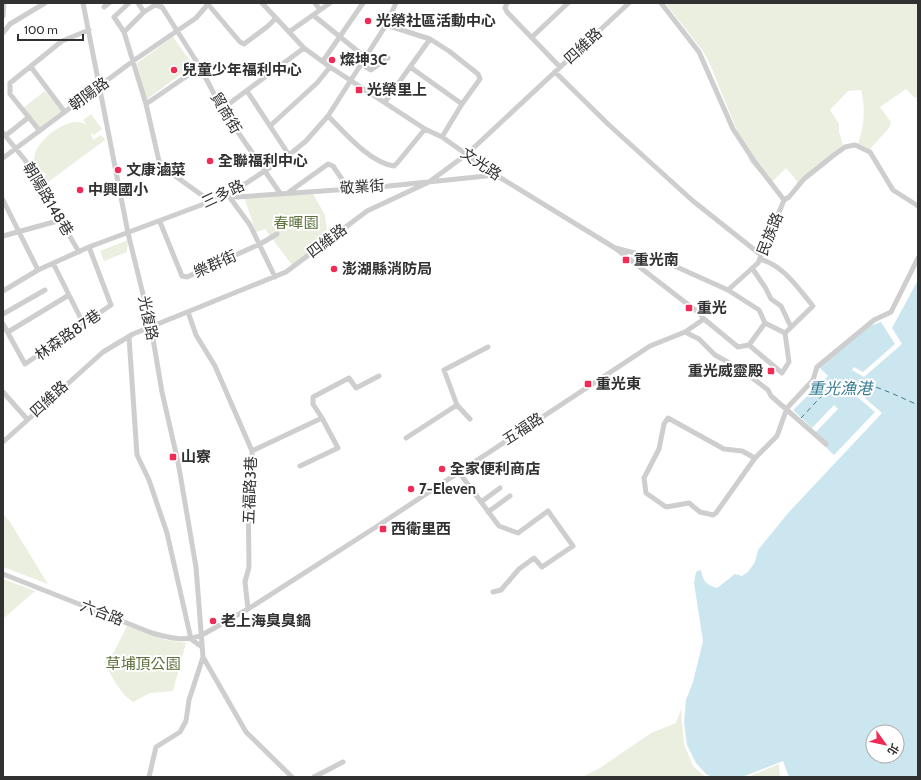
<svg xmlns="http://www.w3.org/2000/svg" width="921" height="780" font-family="Cabin,'Noto Sans TC',sans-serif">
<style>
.green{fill:#eaefdf}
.water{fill:#cbe6ef;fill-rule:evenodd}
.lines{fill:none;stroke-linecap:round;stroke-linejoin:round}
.ferry{stroke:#377c93;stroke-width:1;stroke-dasharray:5 4;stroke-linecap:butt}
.minor{stroke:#cecece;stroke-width:5}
.poi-dot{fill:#f12b56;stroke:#fff;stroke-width:1.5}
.labels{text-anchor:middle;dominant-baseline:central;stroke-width:4;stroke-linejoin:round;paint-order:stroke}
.poi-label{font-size:15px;font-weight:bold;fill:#313131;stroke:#fff;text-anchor:start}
.street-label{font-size:15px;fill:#313131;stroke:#fff}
.park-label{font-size:15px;fill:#5c713b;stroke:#fff}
.water-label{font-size:16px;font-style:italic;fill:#377c93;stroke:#fff}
</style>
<rect width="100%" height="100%" fill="#fff"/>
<path class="green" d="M665,3h253v93l-3,2 -9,-9 -26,18 11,15 -2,6 -19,21 -12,-5c6,-19 8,-34 3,-54l-13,1 -18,19 9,14v8l4,13 -42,36 -5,7 1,-7 -11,-13 -16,16 -20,-22 -41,-100 -7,-12z
M173,37l20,28 -47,35 -9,-37z
M45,91l16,20 -22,17 -16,-20z
M91,114l11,15 -8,6 -3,-3 2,8 8,-5 4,5 -61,45 -4,-5 7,-6c-35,-15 11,-52 28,-52 4,-1 8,1 12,3l-4,-5z
M313,194l12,21 2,16 3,6 -38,28 -27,-36 -9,3 -12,-35z
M128,240l-1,12 -23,9 -4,-10z
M3,514l7,8 38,62 -45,-17z
M3,579l32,12 -32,28z
M127,626l39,14 20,3 -13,48 -23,2 -17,9c-14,-9 -21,-26 -29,-40l10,-10z
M681,709l3,35 9,22 12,11h-123l18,-9 51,-35 25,-10z
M779,764l1,13h-32z"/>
<path class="water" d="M918,280v497h-129l-6,-16 -41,16h-30l-6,-3 -10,-11 -9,-18 -3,-22 2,-23 7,-18 10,-41 -9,-58 2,-11 5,-2c2,11 5,15 16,18l18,-14 7,2 6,-4 7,-10 3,-12 31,-38 93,-99 -24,-21 -3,3 20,17 -41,43 -21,-20 25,-26 -4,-4 -22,23 -19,-18 35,-34 -9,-9 48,-40 14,-5 14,22 -32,28 -9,-5 -2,3 12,7 38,-33 -10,-16zM873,732h24v24h-24z"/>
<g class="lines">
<path class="ferry" d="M801,418c12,-12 26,-31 42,-36 15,-6 59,16 75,23"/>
<path class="minor" d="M83,3l45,230 23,94 11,65 16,70 18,105 7,90 -14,43 -3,21 -6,11 -24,15 -7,30
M129,3l-15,14 10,15 22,72 13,57 5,7 46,33
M138,3l6,9
M207,3l33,39 4,2 24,-18 8,-8
M262,3l42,45 26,19 95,62 17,8 54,38 119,73 84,65 5,6 34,28 11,-2 16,-22 -6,-13 -31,-20 -69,-31 -44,-11
M315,3l5,7
M507,3l-2,5 2,4 53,55
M661,3l38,49 34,77 21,32 30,39
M104,7l5,-4
M313,15l52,42
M3,16l1,-13
M386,25l44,14 19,12 29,23 2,5 -18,25 -20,33
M124,32l20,-20 11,-7 7,2 38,60 22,42 58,84
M289,32l41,-29
M3,33l7,-9 35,-21
M532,37l36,-34
M323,61l40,-58
M361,64l10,6 17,-12
M31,67l33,44
M410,67l52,37
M555,72l54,53 84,76 68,54
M247,91l42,64
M385,102l45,-63
M146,104l54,-37
M222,109l82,-61
M328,116c16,16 42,47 66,50l4,-4 27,-33
M270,126l47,-43 13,-16
M39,130l-29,-36v-11l52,-42 27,-11
M3,133l22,27 54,92
M5,136l24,-19
M3,158l130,-97 63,-43 13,-15
M289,192l39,-28 5,2 15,22
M228,195l9,2 142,-10 117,-12
M228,195l22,30 25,52
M3,200l35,70
M160,222l22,54 5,1 73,-33 17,-10
M3,236l58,-16
M53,263l30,60
M752,268l13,19 6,12 10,7 10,21
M728,290l30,-27 26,-63 5,-3 15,-18 30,-24 11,-8 10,-2 15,7 23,38 25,16
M3,291l35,-21 51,-23 139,-52 61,-40 17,-14 22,-25 58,-91 10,-22
M188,312l8,23 19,31 37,85v27l-4,3 1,86 -4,15 3,27
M3,314l42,-24
M765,323l20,10
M3,324l22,40 86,-59 -22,-58
M8,332l61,-37
M685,332l14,7 16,16 27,15 26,20 3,6 55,48
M129,337l8,118 12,25 18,53 24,106 11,8
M749,345l33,28 7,-11 -4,-29 28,-27c-16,-19 -29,-40 -53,-47
M3,392l24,27
M470,419l-13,-14 -13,-35 44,-23
M406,438l51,-33
M3,442l100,-90 30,-18 153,-62 81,-61 62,-29 38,-28 162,-151
M252,451l70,-33 -9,-14v-7l36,-19 7,10 23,-12
M755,458l-13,-7 -18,-2 -56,-31 -4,6 -5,25 -15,29 2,15 20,14 23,-4 11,9 13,3 3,-2 39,-55 22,-22 10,-28 26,-28 4,-13 57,-47 17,-8 27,-54
M300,466l38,-18 -16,-30
M458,471l41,55 19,7 30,-22 25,35 -31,21 -8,-9 -15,11 -18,21 -8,2
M481,502l19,-14
M488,512l22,-16
M3,574l149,59c18,5 33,9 50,2l46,-26 128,-82 274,-181 35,-14 19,-13
M203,657l43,75 46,45
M314,777l29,-15"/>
</g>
<g class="poi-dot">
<circle cx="368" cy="21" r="4"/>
<circle cx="332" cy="60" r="4"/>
<circle cx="174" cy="70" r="4"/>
<rect x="355" y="86" width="8" height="8" rx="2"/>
<circle cx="210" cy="161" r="4"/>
<circle cx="118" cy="170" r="4"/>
<circle cx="80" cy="190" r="4"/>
<rect x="622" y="256" width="8" height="8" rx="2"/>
<circle cx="334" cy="269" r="4"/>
<rect x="685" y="304" width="8" height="8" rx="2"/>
<rect x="767" y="367" width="8" height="8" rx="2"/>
<rect x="584" y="380" width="8" height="8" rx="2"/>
<rect x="169" y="453" width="8" height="8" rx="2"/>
<circle cx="442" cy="469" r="4"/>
<circle cx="411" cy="489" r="4"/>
<rect x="379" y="525" width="8" height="8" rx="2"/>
<circle cx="213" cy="621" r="4"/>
</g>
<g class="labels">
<g class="poi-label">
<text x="376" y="21">光榮社區活動中心</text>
<text x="340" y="60">燦坤3C</text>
<text x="182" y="70">兒童少年福利中心</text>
<text x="367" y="90">光榮里上</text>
<text x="218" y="161">全聯福利中心</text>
<text x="126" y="170">文康滷菜</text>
<text x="88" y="190">中興國小</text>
<text x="634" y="260">重光南</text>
<text x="342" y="269">澎湖縣消防局</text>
<text x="697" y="308">重光</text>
<text x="763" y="371" text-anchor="end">重光威靈殿</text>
<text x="596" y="384">重光東</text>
<text x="181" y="457">山寮</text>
<text x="450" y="469">全家便利商店</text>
<text x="419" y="489">7-Eleven</text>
<text x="391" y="529">西衛里西</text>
<text x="221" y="621">老上海臭臭鍋</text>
</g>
<g class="street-label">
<text transform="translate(583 46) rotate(-43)">四維路</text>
<text transform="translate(89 94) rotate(-36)">朝陽路</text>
<text transform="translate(226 113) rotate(59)">貿商街</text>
<text transform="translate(481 164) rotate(34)">文光路</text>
<text transform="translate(362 187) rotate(-4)">敬業街</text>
<text transform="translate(223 194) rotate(-25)">三多路</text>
<text transform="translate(48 199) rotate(59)">朝陽路148巷</text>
<text transform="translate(770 234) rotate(-68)">民族路</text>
<text transform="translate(327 241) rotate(-37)">四維路</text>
<text transform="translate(215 264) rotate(-24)">樂群街</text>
<text transform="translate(148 318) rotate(78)">光復路</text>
<text transform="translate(68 335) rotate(-35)">林森路87巷</text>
<text transform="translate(49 399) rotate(-43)">四維路</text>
<text transform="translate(523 429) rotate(-33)">五福路</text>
<text transform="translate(250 490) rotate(-88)">五福路3巷</text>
<text transform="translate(102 613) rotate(21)">六合路</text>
</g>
<g class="park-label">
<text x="296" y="223">春暉園</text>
<text x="143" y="664">草埔頂公園</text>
</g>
<g class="water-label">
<text x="840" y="388">重光漁港</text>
</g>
</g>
<rect width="921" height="780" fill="none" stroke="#313131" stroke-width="8"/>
<g transform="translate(885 744) rotate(123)"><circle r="19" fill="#ffffff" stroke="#adadad"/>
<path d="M0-3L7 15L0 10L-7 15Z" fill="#f12b56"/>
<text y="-6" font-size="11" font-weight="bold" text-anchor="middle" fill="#313131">北</text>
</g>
<path d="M18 34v6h65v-6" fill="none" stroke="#313131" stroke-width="2"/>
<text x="24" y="34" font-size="12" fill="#313131" stroke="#ffffff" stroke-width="3" paint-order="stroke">100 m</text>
</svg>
